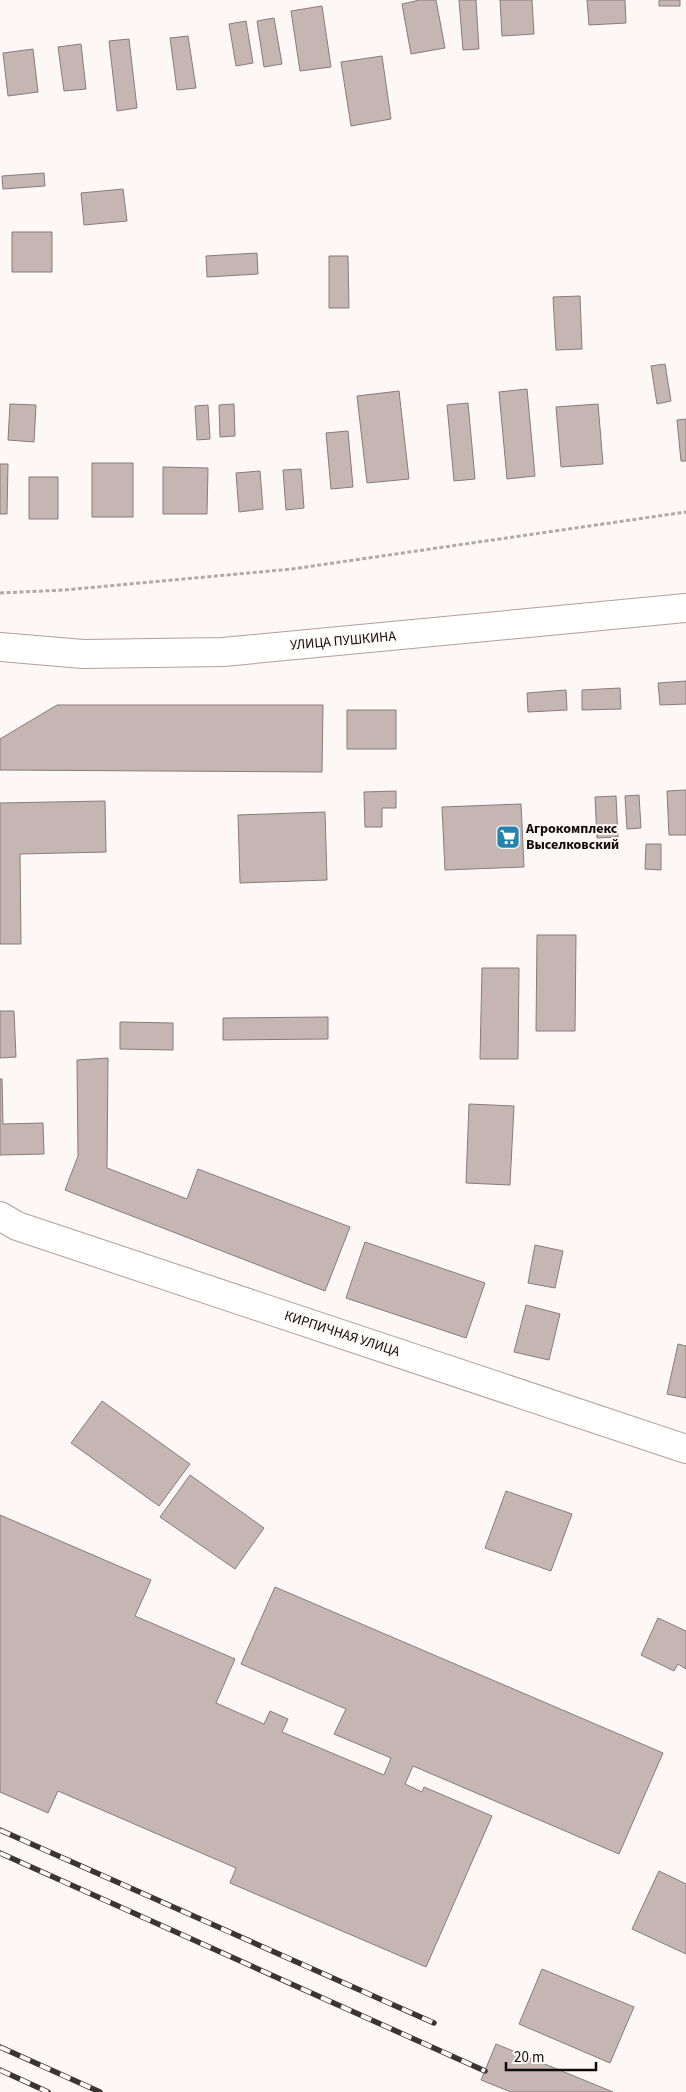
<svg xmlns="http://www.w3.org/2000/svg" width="686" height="2092" font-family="'Source Sans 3',sans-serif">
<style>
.building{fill:#c5b6b4;stroke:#897b7a}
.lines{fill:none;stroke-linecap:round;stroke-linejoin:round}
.minor-casing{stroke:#afa09f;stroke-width:30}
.major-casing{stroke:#afa09f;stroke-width:30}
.path{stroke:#afa9a9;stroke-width:3;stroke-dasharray:4 2.5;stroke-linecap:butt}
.minor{stroke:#fff;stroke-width:28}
.major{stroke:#fff;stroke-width:28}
.rail-casing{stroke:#3a3534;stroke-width:5.5}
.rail{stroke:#fdf7f6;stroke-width:4;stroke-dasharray:11;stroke-linecap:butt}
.labels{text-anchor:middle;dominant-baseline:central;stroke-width:4;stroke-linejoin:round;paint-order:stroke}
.street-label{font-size:14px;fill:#100b0b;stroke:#fdf7f6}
.poi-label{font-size:14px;font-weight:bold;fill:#100b0b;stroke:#fdf7f6;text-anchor:start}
</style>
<rect width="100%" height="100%" fill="#fdf7f6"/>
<path class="building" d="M420,0h16l9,48 -34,6 -9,-50z
M459,0h17l3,49 -16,1z
M500,0h32l2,34 -32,2z
M587,0h38l1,23 -37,2z
M659,0h21v6h-21z
M322,6l9,61 -31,4 -9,-60z
M274,18l8,46 -18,3 -7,-46z
M246,21l7,42 -17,3 -7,-42z
M188,36l8,52 -19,2 -7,-52z
M129,39l8,69 -20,3 -8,-70z
M81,44l5,45 -22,2 -6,-44z
M33,49l5,43 -30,4 -5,-43z
M382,56l9,63 -40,7 -10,-64z
M44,173l1,13 -42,3 -1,-13z
M123,189l4,32 -43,4 -3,-32z
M12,232h40v40h-40z
M257,253l1,21 -51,3 -1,-21z
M329,256h19l1,52h-20z
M580,296l2,53 -26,1 -3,-53z
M665,364l6,37 -14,3 -6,-38z
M527,389l8,87 -28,3 -8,-87z
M399,391l10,88 -42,4 -10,-87z
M468,403l7,76 -21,2 -7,-76z
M10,404l26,1 -2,37 -26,-2z
M234,404l1,32 -15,1 -1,-32z
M598,404l5,60 -42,3 -5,-60z
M208,405l2,34 -13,1 -2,-34z
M686,419v42h-5l-4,-41z
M348,431l5,56 -22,2 -5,-56z
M92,463h41v54h-41z
M0,464h8l-1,50h-7z
M163,467l45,1 -1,46h-44z
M301,469l3,39 -18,2 -3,-40z
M260,471l3,38 -24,3 -3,-39z
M29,477h29v42h-29z
M686,681v23l-26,1 -2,-22z
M620,688l1,21 -39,1v-20z
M566,690l1,20 -39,2 -1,-19z
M57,705h266l-1,67 -322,-2v-31z
M347,710h49v39h-49z
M686,790v45h-17l-2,-44z
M396,791v17h-14v19h-17l-1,-35z
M639,795l2,33 -14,1 -2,-33z
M616,796l2,41 -21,1 -2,-41z
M105,801l1,51 -86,2 1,90h-21v-141z
M521,804l3,63 -79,3 -3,-63z
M325,812l2,68 -87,3 -2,-68z
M646,844h15v26l-16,-1z
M537,935h39l-1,96h-39z
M482,968h37l-1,91h-38z
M0,1011h14l2,46 -16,1z
M328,1017v22l-105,1v-22z
M120,1022l53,1v27l-53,-1z
M108,1058l-1,110 80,31 11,-30 152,58 -25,64 -260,-101 13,-34 -1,-96z
M0,1079h2l1,45 40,-1 1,31 -44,1z
M469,1104l45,2 -4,79 -44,-2z
M365,1242l120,41 -19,55 -120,-40z
M535,1245l28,6 -8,37 -27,-5z
M526,1305l34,9 -11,46 -35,-8z
M678,1344l8,2v52l-19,-4z
M102,1401l88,63 -31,42 -88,-63z
M190,1475l74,53 -29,41 -75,-52z
M506,1491l66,23 -21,57 -66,-23z
M0,1515l151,65 -16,36 100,43 -19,44 48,21 6,-13 18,8 -6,13 102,43 7,-17 -57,-24 12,-25 -105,-45 34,-77 388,166 -44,101 -206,-88 -8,18 17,8 2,-5 68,29 -66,151 -196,-84 6,-15 -178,-77 -10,22 -48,-21z
M658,1618l28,13v38l-8,-5 -4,7 -33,-16z
M659,1871l27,13v70l-54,-25z
M542,1969l92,38 -24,56 -91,-39z
M496,2044l117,48h-102l-30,-12z"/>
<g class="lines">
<g class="minor-casing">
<path id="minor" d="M0,1216l17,10 669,223"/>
</g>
<g class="major-casing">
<path id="major" d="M0,647l83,7 140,-2 463,-44"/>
</g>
<path class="path" d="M0,593l64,-3 228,-21 394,-57"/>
<use href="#minor" class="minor"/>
<use href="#major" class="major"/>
<g class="rail-casing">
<path id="rail" d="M0,1830l434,193
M0,1853l485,218
M0,2047l100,45
M0,2070l48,22"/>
</g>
<use href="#rail" class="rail"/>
</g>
<defs>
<g id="supermarket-square" transform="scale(1.25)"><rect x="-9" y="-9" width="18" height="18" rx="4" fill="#2483af" stroke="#fdf7f6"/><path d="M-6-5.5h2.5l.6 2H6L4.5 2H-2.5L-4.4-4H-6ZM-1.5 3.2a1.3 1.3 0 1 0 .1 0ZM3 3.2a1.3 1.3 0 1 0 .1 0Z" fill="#fff"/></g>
</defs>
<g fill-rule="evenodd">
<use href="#supermarket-square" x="508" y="837"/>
</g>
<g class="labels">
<g class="street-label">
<text transform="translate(343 641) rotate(-5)">УЛИЦА ПУШКИНА</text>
<text transform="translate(342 1334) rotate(18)">КИРПИЧНАЯ УЛИЦА</text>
</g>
<g class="poi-label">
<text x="526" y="829">Агрокомплекс<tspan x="526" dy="16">Выселковский</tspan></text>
</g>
</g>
<path d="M506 2062v8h90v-8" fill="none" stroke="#100b0b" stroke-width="2.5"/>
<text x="514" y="2062" font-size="15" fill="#100b0b" stroke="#fdf7f6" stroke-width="4" paint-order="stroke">20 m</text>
</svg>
